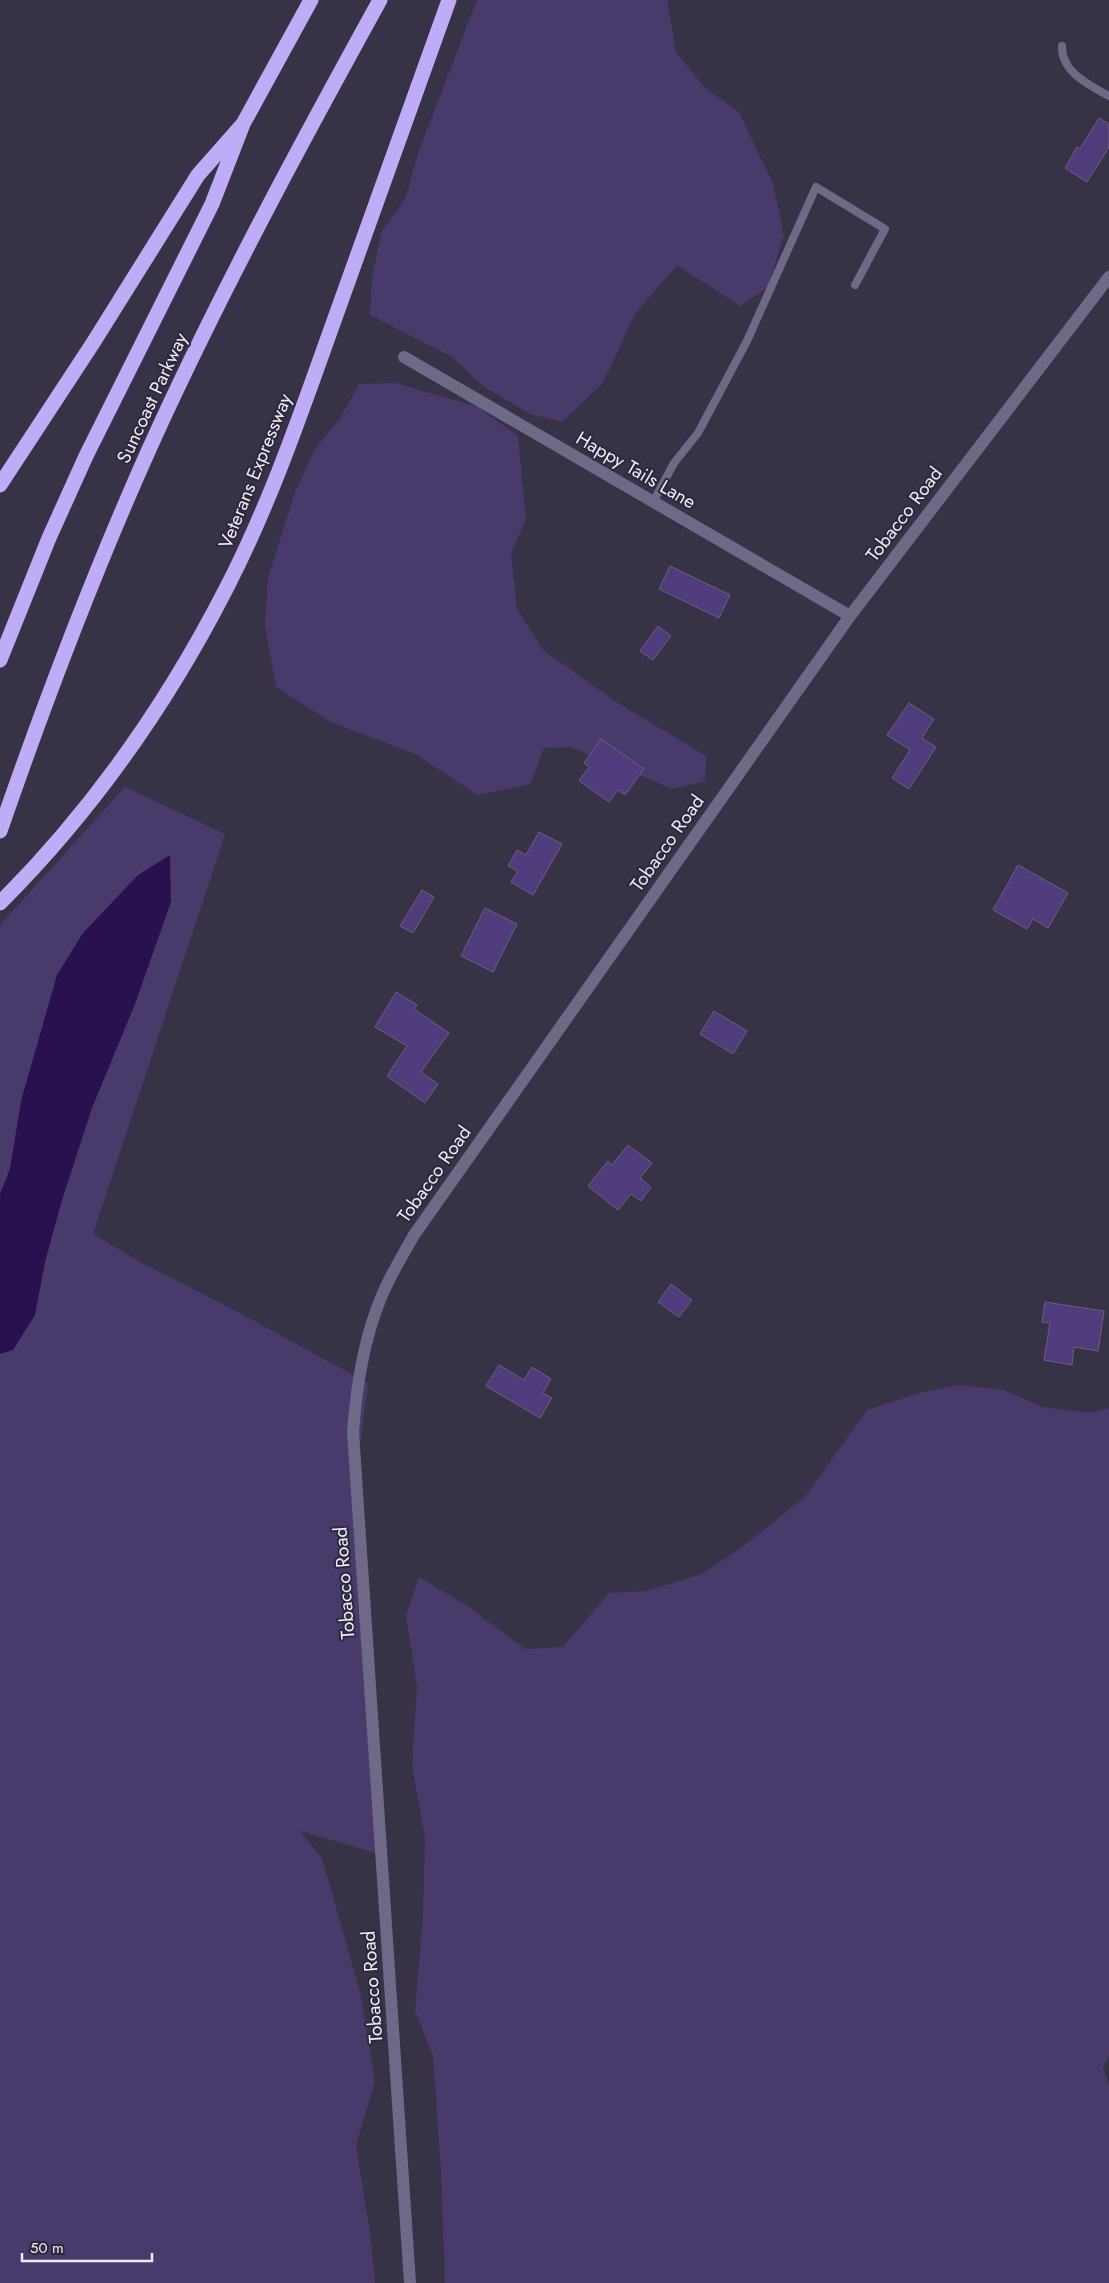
<svg xmlns="http://www.w3.org/2000/svg" width="1109" height="2283" font-family="Jost,sans-serif">
<style>
.green{fill:#493a6c}
.water{fill:#29114f}
.building{fill:#503b7c;stroke:#676278}
.lines{fill:none;stroke-linecap:round;stroke-linejoin:round}
.service{stroke:#706887;stroke-width:8}
.minor{stroke:#706887;stroke-width:12}
.tertiary{stroke:#706887;stroke-width:12}
.motorway{stroke:#bfacf6;stroke-width:15}
.labels{text-anchor:middle;dominant-baseline:central;stroke-width:4;stroke-linejoin:round;paint-order:stroke}
.street-label{font-size:19px;fill:#edebf8;stroke:#2d283c}
</style>
<rect width="100%" height="100%" fill="#373246"/>
<path class="green" d="M477,0h190l9,52 28,35 35,25 34,72 11,51 -16,52 -28,19 -63,-41 -42,49 -32,69 -41,39 -32,-8 -47,-28 -31,-29 -82,-42 2,-36 9,-46 24,-34 15,-51z
M396,383l82,24 40,29 8,83 -15,34 6,56 26,41 75,53 88,53 -1,25 -32,8 -102,-42 -27,1 -14,36 -52,11 -63,-41 -84,-32 -55,-35 -11,-61 3,-49 28,-87 19,-41 24,-29 20,-36z
M125,787l100,47 -132,400 49,29 98,50 128,70 -9,70 20,401 -79,-23 22,27 38,134 15,89 -19,64 15,95 4,43h-375v-1358z
M959,1385l45,5 38,17 48,6 19,-5v648l-6,12 6,17v198h-664l-4,-113 -8,-114 -18,-45 8,-96 2,-77 -13,-73 5,-79 -11,-71 13,-38 44,26 62,46 38,-2 46,-54 37,-2 56,-17 47,-32 56,-45 62,-87 56,-18z"/>
<path class="water" d="M170,855l1,47 -36,102 -43,104 -30,92 -17,62 -10,53 -22,35 -13,4v-160l10,-25 11,-68 36,-126 26,-42 55,-58z"/>
<path class="building" d="M1099,118l10,6v23l-22,35 -22,-14 12,-21 3,2z
M670,566l60,29 -11,23 -60,-29z
M658,626l13,10 -18,24 -13,-9z
M909,703l25,16 -12,19 14,9 -27,42 -17,-11 18,-28 -23,-15z
M601,739l43,30 -19,26 -7,-5 -9,12 -30,-21 10,-14 -5,-4z
M539,832l23,12 -29,51 -22,-13 7,-11 -10,-5 9,-16 9,5z
M1018,865l50,28 -20,35 -15,-9 -6,10 -34,-19z
M422,890l12,7 -21,36 -13,-7z
M485,908l32,16 -24,48 -32,-16z
M396,992l21,13 -3,4 35,24 -28,39 17,12 -13,19 -38,-27 20,-30 -32,-19z
M714,1011l33,20 -14,23 -33,-20z
M628,1145l24,18 -12,15 11,9 -10,14 -10,-7 -13,16 -30,-24 20,-25 4,4z
M671,1284l21,16 -13,17 -21,-15z
M1045,1302l59,9 -6,40 -24,-4 -2,18 -28,-5 6,-37 -8,-1z
M499,1365l25,15 8,-13 19,12 -8,14 9,5 -12,20 -54,-32z"/>
<g class="lines">
<path class="service" d="M1062,46c-1,26 27,39 47,50
M653,502l21,-39 24,-30 49,-92 69,-154 69,42 -30,56"/>
<path class="minor" d="M404,357l446,259"/>
<path class="tertiary" d="M410,2283l-57,-851c3,-40 9,-83 23,-121 9,-27 24,-51 38,-76l436,-619 259,-339"/>
<path class="motorway" d="M0,485l93,-142 105,-168 45,-51 68,-124
M0,660l49,-122 37,-82 126,-252 31,-80
M0,831c52,-150 108,-297 176,-440 63,-133 133,-262 204,-391
M0,903c92,-92 167,-199 226,-314 45,-87 76,-179 109,-271 38,-106 76,-212 114,-318"/>
</g>
<g class="labels">
<g class="street-label">
<text transform="translate(152 398) rotate(-65)">Suncoast Parkway</text>
<text transform="translate(636 470) rotate(30)">Happy Tails Lane</text>
<text transform="translate(255 471) rotate(-68)">Veterans Expressway</text>
<text transform="translate(904 514) rotate(-53)">Tobacco Road</text>
<text transform="translate(667 843) rotate(-55)">Tobacco Road</text>
<text transform="translate(434 1174) rotate(-55)">Tobacco Road</text>
<text transform="translate(344 1583) rotate(-94)">Tobacco Road</text>
<text transform="translate(372 1987) rotate(-94)">Tobacco Road</text>
</g>
</g>
<path d="M22 2253v8h130v-8" fill="none" stroke="#edebf8" stroke-width="2.5"/>
<text x="30" y="2253" font-size="15" fill="#edebf8" stroke="#2d283c" stroke-width="4" paint-order="stroke">50 m</text>
</svg>
